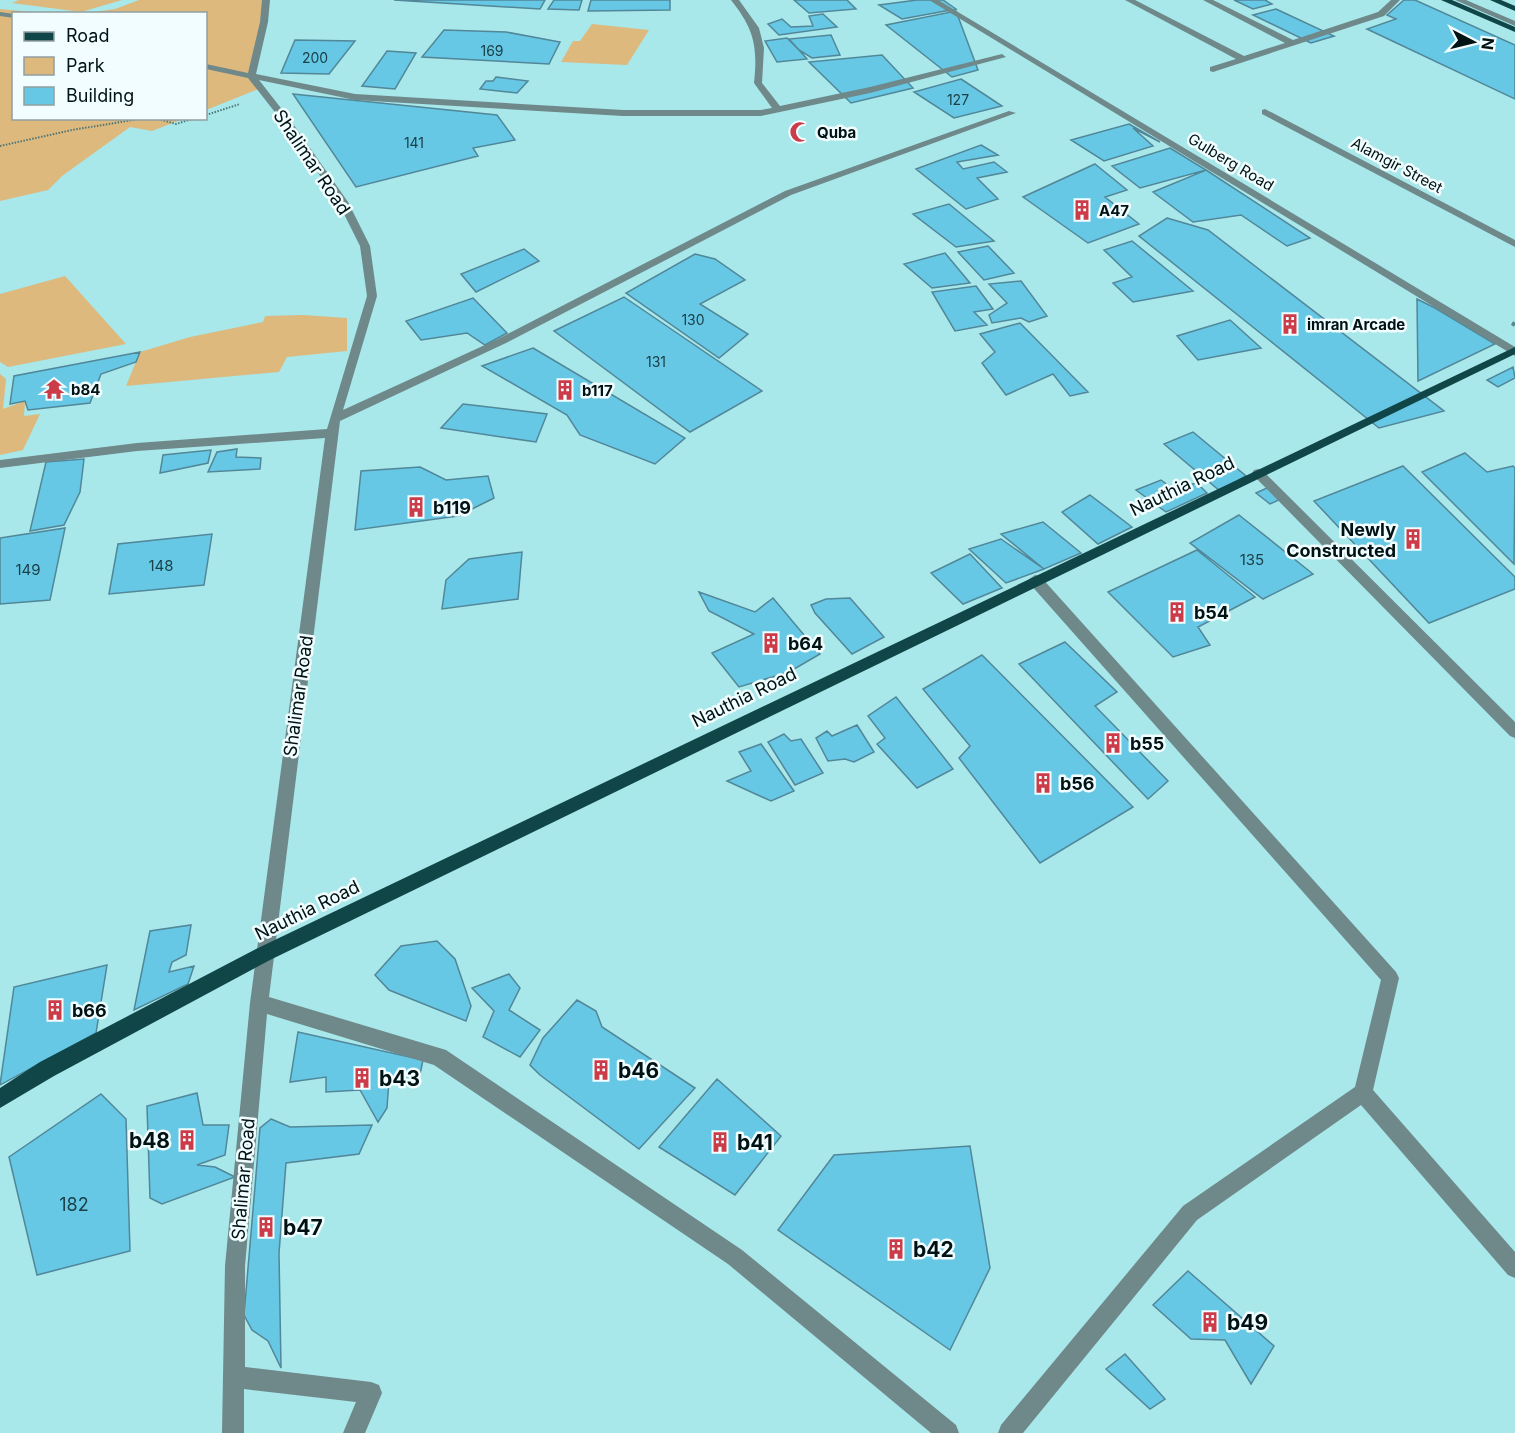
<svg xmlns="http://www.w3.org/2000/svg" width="1515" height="1433" font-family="Inter,sans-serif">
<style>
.green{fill:#ddb97d}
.building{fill:#67c8e5;stroke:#518798;stroke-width:1.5}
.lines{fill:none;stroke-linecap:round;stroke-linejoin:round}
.path{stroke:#4e7677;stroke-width:2;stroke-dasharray:1.5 1.5;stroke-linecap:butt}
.minor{fill:#6f8889;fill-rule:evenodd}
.major{fill:#114648;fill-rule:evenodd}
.rail{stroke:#5c8789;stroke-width:4;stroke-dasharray:9 4.5;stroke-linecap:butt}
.labels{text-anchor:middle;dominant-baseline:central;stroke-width:5;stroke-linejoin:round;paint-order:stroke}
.far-number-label{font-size:14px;fill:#1a4048}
.far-poi-label{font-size:15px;font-weight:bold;fill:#001213;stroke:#f1fdfe;text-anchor:start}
.far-street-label{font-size:15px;fill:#001213;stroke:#f1fdfe}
.number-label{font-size:15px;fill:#1a4048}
.street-label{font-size:18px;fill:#001213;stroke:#f1fdfe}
.poi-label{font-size:18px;font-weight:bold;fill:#001213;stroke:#f1fdfe;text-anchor:start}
.near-number-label{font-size:18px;fill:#1a4048}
.near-poi-label{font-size:21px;font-weight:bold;fill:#001213;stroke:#f1fdfe;text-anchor:start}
</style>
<rect width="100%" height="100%" fill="#a8e7ea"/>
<path class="green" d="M19,0h103l-41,12 -69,-9z
M139,0h125l-13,76 10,12 -55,22v-96h-127l36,-5z
M0,9l42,4 -28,1v104l169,1 -31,12 -22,-4 -68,49 -14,14 -48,11z
M592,24l57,6 -22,35 -66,-3 12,-21h7z
M65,276l61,68 -118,23 -8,-5v-68z
M303,315l44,3v33l-60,6 -8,15 -153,14 14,-34 50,-15 73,-15 2,-6z
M0,374l6,5 -3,30 22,-8 -1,15 16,-2 -17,36 -23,5z"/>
<path class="building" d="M394,0h151l-5,9z
M554,0h28l-3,10 -31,-1z
M591,0h79v10l-82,1z
M794,0h53l9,9 -47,4z
M917,0h26l13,9 -54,10 -23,-14z
M1234,0h31l7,4 -19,5z
M1404,0h11l100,45v54l-148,-70 29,-10 -9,-4z
M1276,9l58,27 -23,7 -58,-28z
M956,11l22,59 -26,7 -66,-52z
M823,14l14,13 -58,8 -11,-11 14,-5 9,8 22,-1 -4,-10z
M444,30l62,2 54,10 -11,22 -127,-7z
M831,35l9,20 -28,3 -13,-8 -10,-11z
M787,38l12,12 8,9 -30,3 -12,-21z
M295,40l60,1 -26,33 -48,-1z
M387,51l29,2 -21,36 -33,-3z
M882,55l31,33 -62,15 -42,-41z
M496,77l32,4 -11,12 -37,-4 6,-8h7z
M961,79l41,27 -48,12 -40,-26z
M293,94l204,21 18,25 -42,8 5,8 -122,31z
M1129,124l31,18 -27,-14 20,18 -49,15 -33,-21z
M981,145l17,10 -41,7 6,7 31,-7 13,10 -30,6 21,21 -32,10 -50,-40z
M1170,148l36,22 -66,18 -28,-22z
M1095,164l32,26 -22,7 34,27 -51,19 -65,-46z
M1206,170l104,68 -23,8 -46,-31 -48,7 -40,-30z
M949,204l45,37 -38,6 -43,-33z
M1167,218l41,12 236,181 -65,17 -240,-192z
M1167,218l41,12 236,181 -65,17 -240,-192z
M1132,241l61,50 -60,11 -20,-19 19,-6 -28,-27z
M988,246l26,27 -30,7 -26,-28z
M524,249l15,12 -63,31 -15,-18z
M945,253l25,30 -38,5 -28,-24z
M695,254l20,5 30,21 -45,24 48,30 -29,24 -93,-65z
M1021,281l26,35 -18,6 -8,-4 -29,5 -3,-8 18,-12 -18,-19z
M976,286l17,23 -19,3 13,13 -32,6 -23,-39z
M624,297l138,94 -72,41 -136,-101z
M473,298l34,35 -22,12 -18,-12 -46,7 -15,-19z
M1417,299l18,9 60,36 -77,37z
M1230,320l31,28 -63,12 -21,-24z
M1020,323l68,69 -18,4 -17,-22 -47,21 -24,-32 13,-11 -15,-18z
M533,348l152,90 -30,26 -75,-29 -13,-20 -85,-49z
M140,352l-4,10 -35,12 -11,29 -62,7 -3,-9 -15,3 4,-28z
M1513,367l2,11 -17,9 -11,-7z
M463,404l84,10 -11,28 -95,-14z
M1193,432l53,44 -26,15 -56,-47z
M237,449l-1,8 25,1 -1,11 -52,3 9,-20z
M211,450l-3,13 -48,10 3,-18z
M1465,453l22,19 26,-6 2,2 -1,96 -92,-92z
M84,459l-4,33 -16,33 -34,6 16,-69z
M1403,466l112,111v12l-86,34 -115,-122z
M420,467l26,13 42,-4 6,22 -36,18 -103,14 6,-59z
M1161,480l11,8 25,-5 10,10 -41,19 -30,-22z
M1269,487l14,11 -13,6 -14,-11z
M1090,495l42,32 -34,17 -36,-32z
M1239,515l74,59 -50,25 -73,-56z
M1043,522l38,31 -37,16 -43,-35z
M65,528l-15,72 -50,4v-66z
M212,534l-8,51 -95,9 9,-50z
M1001,539l43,30 -38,14 -37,-34z
M1197,550l58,47 -57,30 12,18 -37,12 -65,-65z
M522,552l-4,47 -76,10 4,-29 23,-21z
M970,554l32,34 -39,16 -32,-31z
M699,592l56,20 18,-14 47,56 -31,18 -50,15 -27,-34 42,-19 -45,-23z
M850,598l34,39 -32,17 -37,-41 -4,-8 15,-6z
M1065,642l52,50 -22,14 73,75 -20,18 -129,-135z
M982,655l151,152 -93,56 -81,-105 11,-12 -47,-57z
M896,697l57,72 -36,19 -40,-44 8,-6 -17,-22z
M857,725l17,27 -20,10 -9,-3 -17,2 -12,-23 11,-7 5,5z
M784,734l7,7 10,-2 22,34 -28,12 -27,-43z
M761,744l33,47 -23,10 -44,-20 24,-10 -12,-19z
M191,925l-5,30 -14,7 -3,10 25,-6 -6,18 -54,26 16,-79z
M437,941l18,18 16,47 -5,15 -77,-31 -14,-15 26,-29z
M107,965l-11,68 -96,52 14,-98z
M509,974l11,14 -11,22 31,20 -20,27 -37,-20 11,-26 -22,-23z
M577,1000l19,11 6,16 93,61 -56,61 -99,-74 -10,-10 13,-27z
M298,1032l125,28 -3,14 -31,6 -2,28 -9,14 -18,-32 -34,2v-15l-36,5z
M717,1079l64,57 -46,59 -76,-48z
M197,1093l6,32h26l-4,30 -28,10 18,2 20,10 -73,27 -12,-6 -3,-92z
M101,1094l25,25 4,132 -93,24 -28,-118z
M271,1119l19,8 82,-2 -13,29 -73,9 -7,90 2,115 -13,-27 -16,-11 -8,-15 16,-187z
M970,1146l20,122 -40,82 -172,-120 56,-75z
M1188,1271l86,75 -23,38 -26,-44 -34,-1 -38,-34z
M1125,1354l40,45 -15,10 -44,-40z"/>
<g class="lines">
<path class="path" d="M206,115l34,-11
M155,118l21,6 19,-6
M0,146l72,-16 73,-12"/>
<path class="minor" d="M262,0h8l-2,22 -12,52 99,20 268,16h138l11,-2 -18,-25c4,-37 0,-54 -23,-83h8l20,28 5,20 -2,35 18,23 90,-19 132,-33 4,3 -136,36 -109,23h-138l-268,-16 -96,-20 32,41 57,81 22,44 7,50 -34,114 155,-71 287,-148 224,-80 7,2 -225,82 -285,148 -166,78 -71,576 177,53 296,200 214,175 3,8h-28l-203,-169 -294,-199 -167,-51 -22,252v101l126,15 8,3 3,8 -17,40h-22l13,-31 -112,-13v44h-22l3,-167 25,-263 75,-565 -188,13 -137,17v-8l137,-17 190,-14 40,-133 -7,-50 -22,-44 -53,-77 -37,-47 -42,-9v-5l42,9 12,-51z
M929,0h9l577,347v9z
M1125,0h10l109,56 41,-13 -82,-43h10l80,40 85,-28 13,-12h9l-16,16 -171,56 -3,-1v-4l26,-8z
M1455,0h11l49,21v5z
M0,12l14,2v4l-14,-2z
M1265,109l250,131v7l-253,-133v-4z
M1258,469l4,1 253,252v16l-5,-2 -256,-260 -2,-3 2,-3z
M1035,575l5,1 356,396 3,6 -26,112 142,162v26l-7,-3 -147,-170 -164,115 -174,213h-25l3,-8 182,-219 172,-119 26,-107 -351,-396 -2,-4z"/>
<path class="major" d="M1441,0h11l63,27v5z
M1490,0h11l14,6v5z
M1515,347v7l-1245,606 -216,116 -54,32v-20l40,-26 218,-114z"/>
<path class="rail" d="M1512,323l3,2"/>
</g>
<defs>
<g id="mosque-bare" transform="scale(1.62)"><path d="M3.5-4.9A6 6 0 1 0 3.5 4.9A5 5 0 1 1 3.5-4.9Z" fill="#cb3b48" stroke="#f1fdfe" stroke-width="2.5" paint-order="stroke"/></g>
<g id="building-bare" transform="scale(1.62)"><path d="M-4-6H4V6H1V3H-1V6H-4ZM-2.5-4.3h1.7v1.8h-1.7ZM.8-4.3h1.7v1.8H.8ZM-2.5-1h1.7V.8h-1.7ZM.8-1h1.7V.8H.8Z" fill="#cb3b48" stroke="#f1fdfe" stroke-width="2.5" paint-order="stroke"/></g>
<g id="temple-bare" transform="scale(1.62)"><path d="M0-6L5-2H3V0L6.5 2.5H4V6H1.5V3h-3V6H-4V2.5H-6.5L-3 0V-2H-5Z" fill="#cb3b48" stroke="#f1fdfe" stroke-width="2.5" paint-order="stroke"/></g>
</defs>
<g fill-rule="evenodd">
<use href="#mosque-bare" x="800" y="132"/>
<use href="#building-bare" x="1082" y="210"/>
<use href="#building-bare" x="1290" y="324"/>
<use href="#temple-bare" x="54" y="389"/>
<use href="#building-bare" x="565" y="390"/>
<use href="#building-bare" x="416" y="507"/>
<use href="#building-bare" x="1413" y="539"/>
<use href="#building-bare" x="1177" y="612"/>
<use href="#building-bare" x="771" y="643"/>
<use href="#building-bare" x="1113" y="743"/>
<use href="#building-bare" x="1043" y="783"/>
<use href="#building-bare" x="55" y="1010"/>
<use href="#building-bare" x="601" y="1070"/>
<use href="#building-bare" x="362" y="1078"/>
<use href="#building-bare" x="187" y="1140"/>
<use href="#building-bare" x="720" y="1142"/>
<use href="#building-bare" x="266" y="1227"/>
<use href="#building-bare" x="896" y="1249"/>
<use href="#building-bare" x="1210" y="1322"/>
</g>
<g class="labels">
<g class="far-number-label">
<text x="492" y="50">169</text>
<text x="315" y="57">200</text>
<text x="958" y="99">127</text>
<text x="414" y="142">141</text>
<text x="693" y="319">130</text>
<text x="656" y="361">131</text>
</g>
<g class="far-poi-label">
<text x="817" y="132">Quba</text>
<text x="1099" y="210">A47</text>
<text x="1307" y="324">imran Arcade</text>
<text x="71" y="389">b84</text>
<text x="582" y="390">b117</text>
</g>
<g class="far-street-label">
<text transform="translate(1231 162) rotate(31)">Gulberg Road</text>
<text transform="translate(1397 165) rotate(28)">Alamgir Street</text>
</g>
<g class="number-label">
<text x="1252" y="559">135</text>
<text x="161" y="565">148</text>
<text x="28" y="569">149</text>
</g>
<g class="street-label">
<text transform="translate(312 162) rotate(56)">Shalimar Road</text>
<text transform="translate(1182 486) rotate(-26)">Nauthia Road</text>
<text transform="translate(298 696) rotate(-82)">Shalimar Road</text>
<text transform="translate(744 697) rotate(-26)">Nauthia Road</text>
<text transform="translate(307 910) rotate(-26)">Nauthia Road</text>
<text transform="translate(243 1179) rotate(-85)">Shalimar Road</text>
</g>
<g class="poi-label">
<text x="433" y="507">b119</text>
<text x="1396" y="529" text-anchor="end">Newly<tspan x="1396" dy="21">Constructed</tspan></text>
<text x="1194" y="612">b54</text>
<text x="788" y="643">b64</text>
<text x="1130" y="743">b55</text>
<text x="1060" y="783">b56</text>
<text x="72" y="1010">b66</text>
</g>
<g class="near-number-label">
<text x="74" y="1204">182</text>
</g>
<g class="near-poi-label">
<text x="618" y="1070">b46</text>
<text x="379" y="1078">b43</text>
<text x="170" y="1140" text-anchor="end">b48</text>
<text x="737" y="1142">b41</text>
<text x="283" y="1227">b47</text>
<text x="913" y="1249">b42</text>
<text x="1227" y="1322">b49</text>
</g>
</g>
<rect x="12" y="12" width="195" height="108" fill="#f1fdfe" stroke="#919fa0" stroke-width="1.5"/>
<rect x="24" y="32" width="30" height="9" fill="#114648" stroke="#919fa0" stroke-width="1.5"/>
<text x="66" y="42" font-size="18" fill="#001213">Road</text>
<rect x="24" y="57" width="30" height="18" fill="#ddb97d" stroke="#919fa0" stroke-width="1.5"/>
<text x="66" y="72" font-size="18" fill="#001213">Park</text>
<rect x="24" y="87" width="30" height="18" fill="#67c8e5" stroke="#919fa0" stroke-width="1.5"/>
<text x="66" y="102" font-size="18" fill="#001213">Building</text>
<g transform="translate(1473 42) rotate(97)" stroke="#f1fdfe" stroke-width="4.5" paint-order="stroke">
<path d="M0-4.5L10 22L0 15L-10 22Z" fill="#001213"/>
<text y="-9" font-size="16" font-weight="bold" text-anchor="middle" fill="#001213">N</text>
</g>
</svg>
